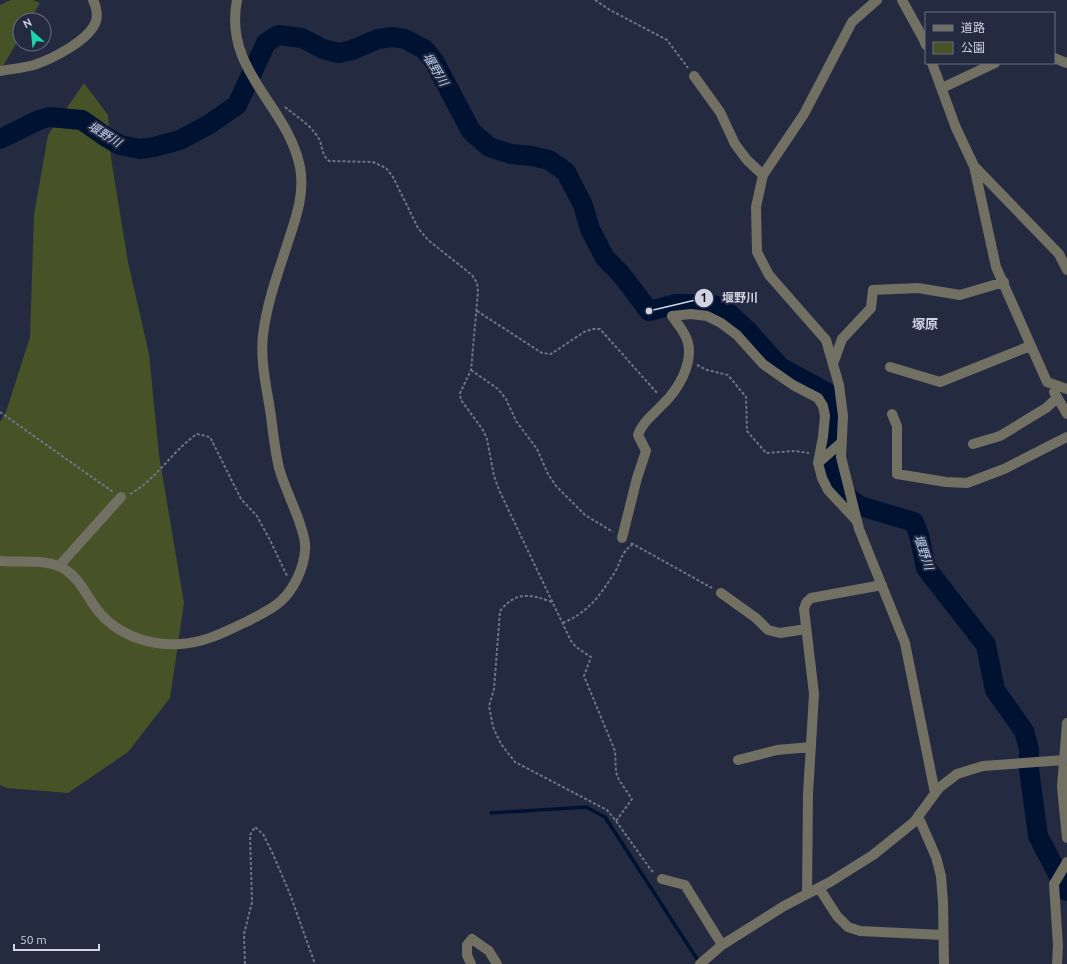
<svg xmlns="http://www.w3.org/2000/svg" width="1067" height="964" font-family="Ubuntu,'Noto Sans JP',sans-serif">
<style>
.green{fill:#475226}
.lines{fill:none;stroke-linecap:round;stroke-linejoin:round}
.stream{stroke:#001232;stroke-width:3.5}
.river{stroke:#001232;stroke-width:20}
.path{stroke:#6f7588;stroke-width:2;stroke-dasharray:3 2;stroke-linecap:butt}
.minor{stroke:#726f63;stroke-width:10}
.labels{text-anchor:middle;dominant-baseline:central;stroke-width:4;stroke-linejoin:round;paint-order:stroke}
.water-label{font-size:12px;font-style:italic;fill:#c0d4f2;stroke:#242b41}
.quarter-label{font-size:13px;font-weight:bold;fill:#cfd3e2;stroke:#242b41}
.leader{fill:none;stroke:#cfd3e2;stroke-width:1.5}
.callout-dot{fill:#cfd3e2;stroke:#242b41;stroke-width:1.5}
.mark-label{font-size:12px;text-anchor:middle;font-weight:bold;fill:#111}
.callout-label{font-size:12px;text-anchor:middle;font-weight:bold;fill:#cfd3e2;stroke:#242b41;stroke-width:4;stroke-linejoin:round;paint-order:stroke}
</style>
<rect width="100%" height="100%" fill="#242b41"/>
<path class="green" d="M11,0h22l7,3 -10,17h-10v17l-20,34v-66z
M84,83l24,32 3,43 17,104 21,92 10,101 25,148 -14,95 -42,54 -60,41 -61,-5 -7,-3v-363l6,-10 24,-75 4,-122 14,-80z"/>
<g class="lines">
<path class="stream" d="M491,813l95,-6 19,10 92,142"/>
<path class="river" d="M0,139l39,-19 10,-3 33,3 24,17 14,8 20,4 14,-2 26,-7 28,-15 29,-20 29,-62 12,-8 24,3 21,11 16,4 13,-3 26,-11 15,-2 12,2 19,10 10,12 37,70 18,16 22,7 21,2 17,4 17,12 17,33 7,24 15,29 16,16 28,37 27,-7h33l13,3 25,23 33,37 48,26 5,17 -4,58 11,24 20,14 54,16 5,13 7,33 60,77 9,45 29,41 5,18v20l9,67 29,55"/>
<path class="path" d="M595,0l15,10 57,30 21,28
M285,107c12,10 26,18 34,32 4,8 2,15 10,22l44,1 13,6 7,9 25,51 10,12 44,35 5,8 1,9 -7,78 -11,23 1,7 22,30 4,9 7,37 5,14 72,151 5,6 15,10 -7,19 31,75 1,21 3,8 13,19 -16,22
M477,311l65,42 9,1 33,-22 9,-3h7l58,65
M697,365l10,5 21,5 18,22 1,34 19,22 29,-2 14,2
M471,370l27,19 8,10 10,22 21,28 11,25 8,12 29,29 28,17
M0,412l113,80
M130,494c27,-15 42,-43 67,-60l13,3 31,62 16,17 14,26 16,34
M631,543l81,45
M552,602c-22,-8 -36,-11 -52,9l-6,78 -5,17 4,21 8,17 14,18 92,48 9,11 35,49 4,3
M563,623c6,-3 13,-6 19,-11 14,-10 24,-26 33,-40 7,-13 5,-18 18,-28
M245,964l-1,-30 8,-32 -2,-67 5,-8 8,7 9,18 18,42 25,70"/>
<path class="minor" d="M877,0l-25,22 -48,92 -41,61 -7,32 1,45 12,23 57,65 13,45 4,31 -2,41 18,72 46,114 30,150
M902,0l21,38 3,7
M1054,58l13,5
M932,63l24,65 18,38 22,101 51,115 20,7
M0,71c11,-2 23,-3 34,-6 18,-6 56,-25 62,-44 2,-6 0,-15 -3,-21
M694,76l26,36 15,32 12,16 16,15
M942,88l53,-25
M974,166l85,88 8,16
M833,364l9,-25 29,-31 2,-18 45,-2 42,7 44,-13
M890,367l50,15 90,-36
M1054,392l13,22
M892,414l5,12v48l49,8 21,1 37,-14 63,-32
M973,444l27,-8 46,-28 11,-10
M818,463l24,-21
M622,538l15,-60 9,-27 -8,-16c4,-13 16,-21 25,-31 15,-14 30,-40 25,-61 -2,-10 -10,-18 -16,-27l19,-2 16,2 14,7 16,12 26,29 30,21 25,13 5,8 2,10 -2,21 -5,26 4,15 6,12 28,30
M0,561c21,2 47,-3 66,9 12,8 19,22 27,34 19,29 53,42 87,40 25,-1 46,-13 68,-23 11,-6 23,-11 33,-20 13,-12 23,-33 24,-51 1,-7 -2,-17 -4,-23 -6,-20 -16,-38 -22,-59 -4,-17 -6,-35 -8,-52 -4,-27 -11,-54 -8,-81 4,-33 15,-62 25,-93 8,-24 17,-49 12,-75 -13,-63 -77,-96 -63,-167
M59,566l62,-69
M721,593l35,25 12,12 12,3 26,-4
M1067,723l-5,64 5,51
M738,760l39,-10 34,-3
M918,816l18,41 5,19 2,26 1,62
M662,879l23,6 37,60
M819,888l18,28 11,11 12,4 83,4
M807,894l1,-100 6,-100 -10,-85 2,-6 5,-5 71,-13
M471,964l-4,-9v-10l5,-6 17,12 8,13
M700,964l22,-19 62,-39 46,-24 43,-27 41,-33 25,-34 18,-14 26,-8 81,-6
M1057,964l1,-18 -4,-62 13,-22"/>
</g>
<g class="labels">
<g class="water-label">
<text transform="translate(436 69) rotate(59)">堰野川</text>
<text transform="translate(105 134) rotate(32)">堰野川</text>
<text transform="translate(924 552) rotate(71)">堰野川</text>
</g>
<g class="quarter-label">
<text x="925" y="324">塚原</text>
</g>
</g>
<path class="leader" d="M649 311L704 298"/>
<g class="callout-dot">
<circle cx="649" cy="311" r="4"/>
<circle cx="704" cy="298" r="10"/>
</g>
<g class="mark-label">
<text x="704" y="302">1</text>
</g>
<g class="callout-label">
<text x="740" y="302">堰野川</text>
</g>
<rect x="925" y="12" width="130" height="52" fill="#242b41" stroke="#686e81"/>
<rect x="933" y="25" width="20" height="6" fill="#726f63" stroke="#686e81"/>
<text x="961" y="32" font-size="12" fill="#cfd3e2">道路</text>
<rect x="933" y="42" width="20" height="12" fill="#475226" stroke="#686e81"/>
<text x="961" y="52" font-size="12" fill="#cfd3e2">公園</text>
<g transform="translate(32 32) rotate(333)"><circle r="19" fill="#242b41" stroke="#686e81"/>
<path d="M0-3L7 15L0 10L-7 15Z" fill="#1ad5b2"/>
<text y="-6" font-size="11" font-weight="bold" text-anchor="middle" fill="#cfd3e2">N</text>
</g>
<path d="M14 944v6h85v-6" fill="none" stroke="#cfd3e2" stroke-width="2"/>
<text x="20" y="944" font-size="12" fill="#cfd3e2" stroke="#242b41" stroke-width="3" paint-order="stroke">50 m</text>
</svg>
